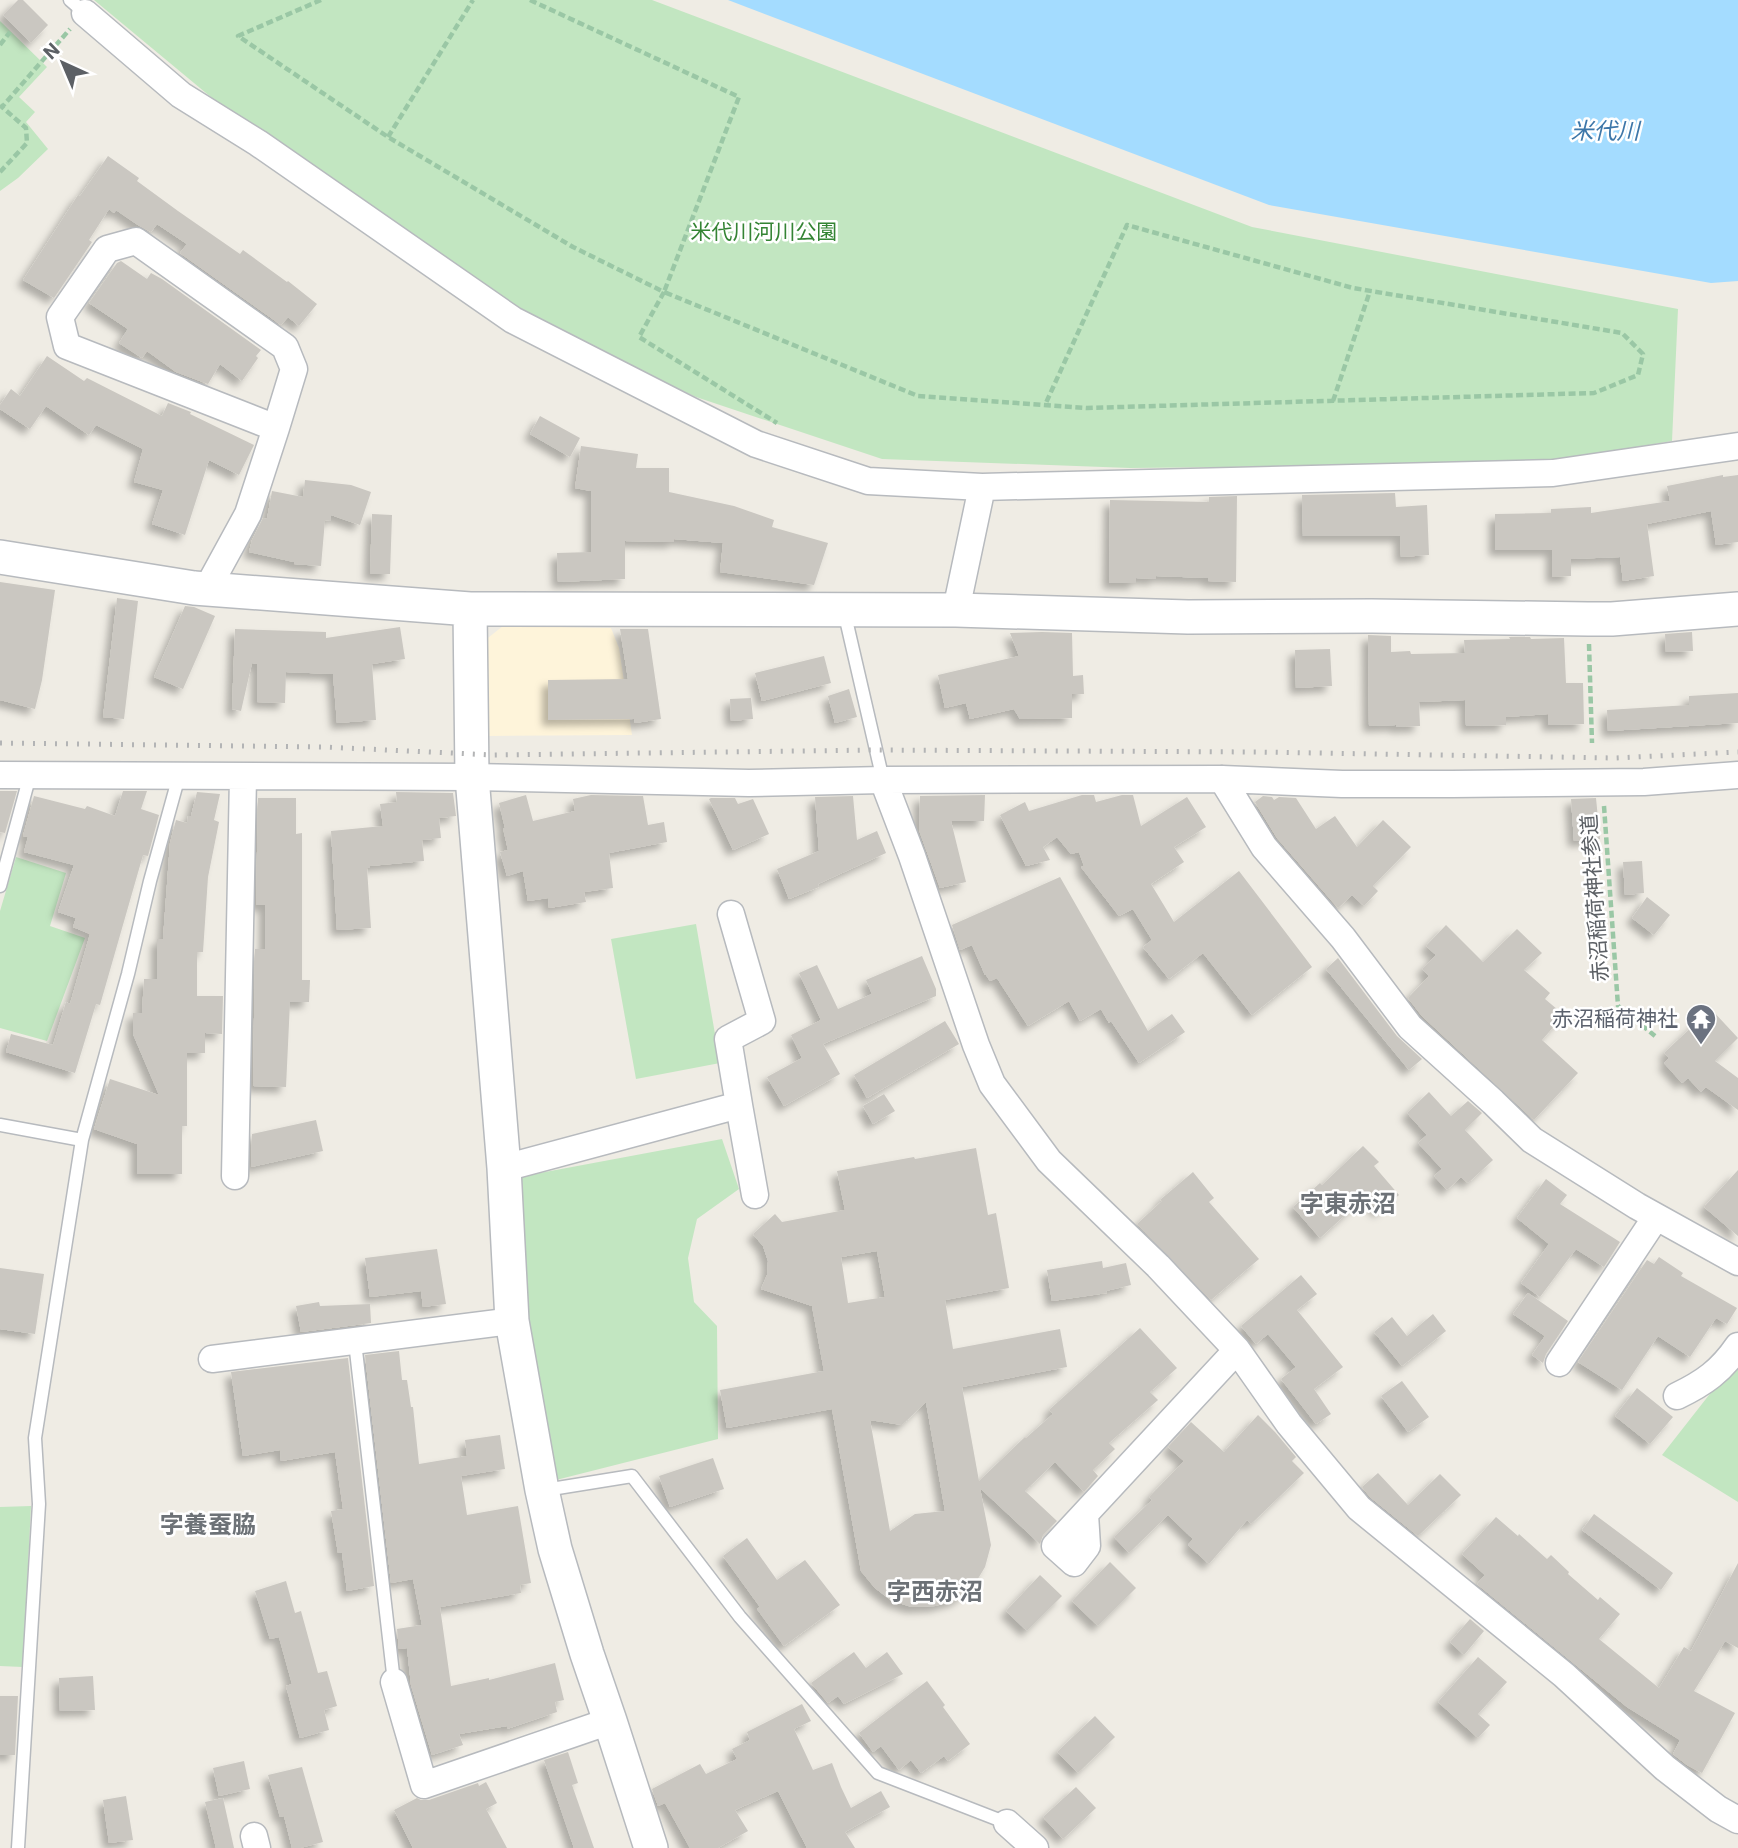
<svg xmlns="http://www.w3.org/2000/svg" width="1738" height="1848" font-family="Roboto,'Noto Sans JP',sans-serif">
<style>
.commercial{fill:#fef4da}
.green{fill:#c2e6c1}
.water{fill:#a4dcff}
.building{fill:#cac7c1;fill-rule:evenodd;filter:url(#shadow)}
.lines{fill:none;stroke-linecap:round;stroke-linejoin:round}
.service-casing{stroke:#b7babe;stroke-width:15}
.minor-casing{stroke:#b7babe;stroke-width:29}
.tertiary-casing{stroke:#b7babe;stroke-width:36}
.path{stroke:#9ac7a5;stroke-width:4.5;stroke-dasharray:7 3.5;stroke-linecap:butt}
.service{stroke:#fff;stroke-width:12}
.minor{stroke:#fff;stroke-width:26}
.tertiary{stroke:#fff;stroke-width:33}
.rail{stroke:#b3b4b5;stroke-width:5;stroke-dasharray:2 9;stroke-linecap:butt}
.labels{text-anchor:middle;dominant-baseline:central;stroke-width:5;stroke-linejoin:round;paint-order:stroke}
.park-label{font-size:21px;fill:#348434;stroke:#fff}
.street-label{font-size:21px;fill:#5c6065;stroke:#fff}
.worship-label{font-size:21px;fill:#5b616d;stroke:#fff;text-anchor:end}
.water-label{font-size:23px;font-style:italic;fill:#3d77a9;stroke:#fff}
.quarter-label{font-size:24px;font-weight:bold;fill:#6d7277;stroke:#fff}
</style>
<defs>
<filter id="shadow"><feDropShadow dx="-6" dy="6" stdDeviation="3.5" flood-color="#0004"/></filter>
</defs>
<rect width="100%" height="100%" fill="#efece4"/>
<path class="commercial" d="M503,626l108,2 8,20 13,87 -145,1 -8,-91z"/>
<path class="green" d="M94,0h558l600,227 426,82 -6,132 -135,23 -407,4 -248,-9 -186,-62 -183,-87 -243,-164z
M0,21l47,46 -28,30 16,15 -9,10 22,27 -30,29 -18,13z
M16,857l50,16 -16,53 35,12 -38,103 -47,-13v-117z
M696,924l24,139 -84,16 -25,-140z
M722,1139l17,50 -42,30 -9,39 6,44 23,24 1,113 -166,42 -33,-162 -6,-141z
M1738,1358v144l-76,-47z
M31,1506l-8,161 -23,-1v-159z"/>
<path class="water" d="M728,0h1010v281l-27,2 -442,-78z"/>
<path class="building" d="M18,0h5l25,25 -17,18 -28,-28z
M108,156l31,22 -2,3 41,30 62,43 3,-4 44,32 1,-1 29,23 -18,22 -11,-9 -7,8 -101,-72 7,-9 -30,-20 -6,8 -13,-7 -22,-15 -2,3 -5,-4 -20,31 3,2 -38,56 -31,-18 55,-85 2,1z
M121,261l26,18 4,-6 11,6 99,71 -5,6 2,2 -16,23 -22,-17 -12,20 -32,-12 -29,-21 -5,7 -23,-15 9,-14 -39,-26 28,-40z
M47,356l37,25 3,-3 75,38 6,-13 23,9 -1,2 64,31 -15,30 -30,-15 -24,75 -33,-11 11,-34 -29,-8 9,-33 -47,-24 -7,10 -43,-29 -16,23 -30,-20v-4l11,-16 9,7z
M540,416l40,22 -10,19 -40,-23z
M581,446l57,8 -2,14h33v24l65,14 40,14 -2,7 56,16 -14,42 -94,-13 3,-29 -49,-4v3l-49,-1v38l-67,3 -1,-29 34,-1v-61l-16,-3z
M1723,475v2l15,-2v67l-22,3 -5,-34 -64,13 7,52 -31,5 -3,-24 -49,2v17l-19,1v-27h-57v-36l56,-1v-4l40,-2v6l79,-12 -3,-15z
M305,480l46,5 20,7 -11,33 -29,-10v6l-6,-1 -4,46 -27,-2v-2l-45,-10 3,-12 11,-22 4,1 5,-28 31,6z
M1395,493l1,14 31,-2 2,50 -28,2 -1,-21h-97l-1,-41z
M1237,496l-1,86 -28,-1v-3l-52,-2v3l-20,-1v5h-27l1,-83 99,2v-5z
M372,514l20,1 -2,59h-20z
M0,582l55,8 -13,90 -7,29 -35,-9z
M117,598l21,3 -14,118 -21,-2z
M185,606l9,1 21,9 -32,73 -29,-12z
M400,627l5,32 -33,5 4,56 -39,3 -4,-49 -47,-2 -1,31 -28,-1v-38l-5,-1 -11,48 -9,-2 3,-80 91,3v6z
M620,629h28l13,90 -26,4 -1,-4 -86,1v-40l80,-1z
M1042,632l30,1 1,43 10,-1 1,19h-12v24l-52,1 -6,-10 -44,10 -4,-16 -21,5 -7,-33 81,-19 -9,-23z
M1692,632l1,19 -27,1 -1,-18z
M1368,635l23,1v16l19,-1 1,3 54,-1 -1,-13 46,-1 -1,-2h21l1,2 33,-1 2,45h17l1,41 -36,1v-11l-42,3v8l-40,1 -1,-26 -46,2 1,24 -24,1v-2l-27,1z
M1330,649l2,37 -36,2 -1,-38z
M824,656l7,27 -69,18 -7,-28z
M849,689l8,28 -22,6 -7,-27z
M1738,693v30l-130,8 -1,-21 82,-5v-9z
M751,698l2,21 -22,2 -1,-22z
M0,791h17l-12,42 -5,-1z
M123,791h24l-6,18 18,6 -11,41 -5,-1 -43,150 -4,-1 -21,69 -69,-21 5,-18 42,11 13,-43 4,2 20,-70 -17,-7 3,-9 -18,-6 16,-47 -50,-13 4,-15 -5,-1 11,-40 51,13 2,-3 28,10z
M197,792l23,2 -6,26 5,2 -11,55 -5,75h-6v44h26l-1,38 -17,-1v20h-18v73h-5v48h-45v-30l-43,-15 16,-50 49,16 -26,-61v-21h9l2,-34h13v-40h6l7,-96 6,-23 11,3 1,-7h3z
M396,792l57,1 3,23 -17,2 2,20 -19,2 2,21 -54,5v2h-3l4,60 -34,2 -6,-99 52,-5 -3,-22 17,-2z
M526,795l7,26 42,-10 -2,-12 18,-4 52,1 5,29 16,-3 3,20 -58,11 4,35 -29,4 2,10 -37,6 -1,-10 -20,3 -5,-30 -16,5 -7,-24 8,-2 -5,-22h2l-6,-25z
M985,795l-1,26h-33l15,61 -26,6 -21,-58 1,-34z
M1082,795h12l2,7 26,-7h11l8,31 46,-29 19,30 -32,20 10,15 -33,22 23,38 65,-51 73,96 -60,48 -49,-62 -34,26 -26,-32 9,-7 -19,-31 -14,7 -38,-49 3,-1 -5,-14 -8,2 -14,-17 -14,10 7,13 -24,6 -26,-51 25,-13 4,9z
M853,796l4,44 20,-9 9,22 -68,31 1,3 -30,12 -12,-30 42,-18 -4,-54z
M1263,796l9,1 2,3 5,-3 17,1 20,31 19,-13 22,31 26,-27 28,27 -38,39 5,5 -14,15 -12,-11 -14,13 -61,-70 -22,-36z
M258,798h38v36l6,-1v147h8l-1,22h-19l-4,85 -33,-1 2,-137h10v-44h-9z
M711,798h24l3,6 15,-5 16,35 -36,16 -24,-51z
M1596,798l4,41 -26,2 -3,-42z
M1642,861l2,32 -19,2 -2,-33z
M1060,877l88,154 24,-17 13,18 -46,31 -28,-42 -2,2 -8,-14 -21,12 -11,-20 -41,25 -31,-48 -7,3 -4,-6h-1l-13,-30 -12,5 -8,-25z
M1647,897l23,18 -16,20 -22,-17z
M1446,925l37,37 34,-33 25,24 -18,17 26,23 -5,6 19,16 -22,25 36,33 -44,47 -112,-104 -14,-18 21,-22 -7,-7 14,-14 -10,-9z
M922,956l14,33v7l-113,48 17,30 -56,32 -17,-29 35,-19 -11,-23 30,-15 -22,-47 18,-8 21,44 34,-15 -6,-14z
M1338,958l59,78 25,23 -13,11 -83,-101z
M1711,1009l27,29 -23,23 23,17v32l-32,-23 -5,5 -13,-14 -6,5 -18,-20 5,-5 -5,-5z
M945,1021l14,23 -92,54 -13,-23z
M1429,1092l22,24 17,-15 14,12 -17,17 28,30 -25,23 -7,-6 -14,13 -13,-14 8,-7 -24,-26 9,-8 -20,-22z
M884,1094l11,17 -22,13 -10,-18z
M316,1120l7,31 -72,16 1,-33z
M1363,1146l16,16 -5,4 25,29 -20,17 -13,-16 -46,42 -27,-31 27,-24 2,2z
M976,1148l12,67 8,-2 13,75 -64,12 8,49 107,-20 7,38 -105,20 17,94 46,-44 1,1 27,-24 -4,-4 91,-82 37,40 -27,24 8,8 -49,43 6,6 -22,21 5,6 -14,16 -29,-30 -30,29 32,30 -14,14 -3,9 -60,-56 11,57 -6,22 -12,20 -16,13 -22,6 -23,1 -20,-6 -17,-13 -14,-17 -29,-162 -105,19 -7,-38 104,-19 -12,-65 -51,-17 6,-14 1,-14 -5,-15 -10,-12 22,-20 7,8 63,-12 -8,-39 77,-14 1,2zM877,1251l8,46 -37,6 -7,-46zM926,1402l19,109 -30,3 -25,17 -20,-111 32,5z
M1738,1170v66l-34,-29z
M1193,1172l21,26 -5,4 50,57 -48,41 -74,-76 25,-23 -2,-1z
M1546,1179l21,16 -7,9 60,38 -16,25 -28,-18 -36,48 -19,-14 28,-39 -32,-26z
M437,1249l9,55 -23,3 -2,-16 -51,6 -5,-39z
M1659,1257l24,16 -2,3 56,32 -10,16 -11,-6 -26,39 -32,-21 -36,54 -44,-28 69,-102 7,4z
M1102,1261l1,7 23,-5 5,22 -25,6 1,2 -55,8 -5,-31z
M0,1268l44,6 -9,60 -35,-5z
M1301,1275l16,19 -20,16 46,57 -29,22 17,25 -15,10 -35,-45 15,-12 -28,-33 -12,10 -15,-18z
M1528,1293l40,28 -22,33 -3,9 -11,-8 13,-19 -32,-22z
M319,1302l1,4 50,-2 1,19 -70,9 -5,-26z
M1433,1314l13,17 -44,35 -28,-34 18,-15 15,19z
M399,1351l3,29h5l4,27h2l6,57 48,-8 -2,-16 35,-5 5,34 -44,7 6,39 51,-9 13,77 -11,2 1,8 -81,14 11,79 38,-8v2l66,-17 9,37 -9,2 2,10 -50,17v-3l-48,8 4,11 -31,10 -21,-70 -4,-37 -8,1 -2,-20 25,-4 -9,-46 -22,4 -26,-228z
M348,1358l26,228 -27,5 -5,-38h-4l-7,-42 12,-2 -8,-57 -54,9 -1,-11 -37,6 -12,-84z
M1402,1381l27,36 -21,15 -27,-36z
M1637,1388l36,29 -23,27 -35,-28z
M1258,1415l17,17 21,25 -4,4 12,12 -53,51 -4,-4 -38,44 -21,-19 5,-6 -25,-24 -39,38 -15,-16 38,-37 -3,-3 35,-36 -16,-14 23,-25 33,30z
M713,1458l11,31 -54,18 -11,-31z
M1378,1473l30,32 32,-31 21,21 -43,41 -48,-39 -8,-10z
M1594,1514l79,59 -12,17 -79,-60z
M1496,1517l22,19 1,-2 28,25 4,-4 18,17 -1,2 30,26 2,-3 20,17 -21,25 60,49 25,-41 7,4 47,-88v85l-13,-7 -31,50 41,22 -33,60 -15,-8 -14,-11 7,-14 -53,-33 -150,-123 8,-9 -23,-21z
M747,1538l30,42 28,-20 35,45 -56,41 -27,-37 3,-2 -37,-51z
M1110,1562l26,26 -38,38 -26,-25z
M1040,1575l22,21 -35,35 -21,-20z
M286,1581l9,32 6,-2 17,62 9,-2 10,35 -13,4 5,20 -29,8 -14,-52 6,-2 -13,-47 -9,2 -15,-48z
M1470,1619l14,12 -20,24 -14,-13z
M854,1652l12,16 21,-16 16,22 -59,30 -6,-8 -10,7 -17,-20z
M1478,1657l29,25 -29,32 12,11 -12,13 -40,-36z
M93,1676l2,34 -35,1 -1,-33z
M927,1681l18,24 -2,2 27,37 -22,17 -4,-5 -23,17 -10,-13 -12,10 -18,-24 -8,6 -14,-19z
M0,1696h18l-3,59h-15z
M802,1704l9,17 -17,8 19,41 19,-7 9,24 10,21 30,-17 9,16 -45,25 10,16h-48l-29,-57 -43,19 13,21 -30,17h-28l-25,-45 -7,3 -6,-17 48,-25 6,10 31,-15 -5,-10 18,-9 -3,-8z
M1095,1716l20,21 -37,36 -21,-21z
M568,1752l10,31 -6,2 22,63h-20l-30,-88z
M244,1761l6,28 -31,7 -6,-28z
M302,1767l21,75 -23,6h-8l-8,-32 -4,1 -12,-42z
M486,1782l11,21 -11,6 21,39h-94l-19,-38 23,-12 4,2h8l49,-17 1,3z
M1076,1787l20,21 -33,31 -20,-22z
M126,1796l7,44 -24,3 -6,-43z
M223,1798l11,50h-18l-11,-46z"/>
<g class="lines">
<g class="service-casing">
<path id="service" d="M70,0l15,13
M844,611l39,169
M0,886l30,-111
M0,1125l82,15
M355,1342l39,340
M545,1490l87,-14 108,141 138,156 129,50
M18,1848l21,-344 -4,-66 47,-298 46,-166 22,-93 29,-105"/>
</g>
<g class="minor-casing">
<path id="minor" d="M85,13l96,82 77,48 255,177 243,124 112,37 114,6 571,-14 185,-27
M207,589l41,-75 28,-86 18,-59 -9,-22 -149,-106 -29,8 -47,68 7,29 209,82
M956,610l26,-123
M0,775l472,2 277,6 134,-3 339,-1 120,5h110l192,-2 94,-7
M1222,779l42,68 79,91 67,89 83,75 39,38 105,66 101,56
M883,780l29,76 64,189 16,39 57,77 109,105 79,84 52,74 70,84 205,167 101,93 53,41 20,11
M731,914l31,107 -34,18 11,66
M504,1168l235,-63 16,90
M235,1176l8,-399
M212,1359l300,-38
M1559,1363l97,-146
M1677,1396c27,-13 44,-25 61,-50
M1085,1514l2,32 -13,17 -19,-17 182,-196
M394,1682l30,103 186,-64
M1007,1823l28,25
M254,1836l3,12"/>
</g>
<g class="tertiary-casing">
<path id="tertiary" d="M0,557l194,31 276,21 486,1 232,7 184,-1 216,3h24l126,-10
M470,609l2,168 32,391 8,153 30,169 13,59 32,105 23,67 41,127"/>
</g>
<path class="path" d="M321,0l-83,36 150,101 185,110 91,45 -25,45 138,86
M530,0l209,97 -75,195 254,104 169,12 507,-15 44,-18 5,-21 -21,-21 -269,-45 -226,-63 -82,180
M0,45l10,-13
M0,105l2,2 68,-78
M388,137l85,-137
M0,172l27,-29 -1,-15 -24,-21
M1333,401l37,-110
M1589,644l3,99
M1604,806l14,200 37,30"/>
<use href="#service" class="service"/>
<use href="#minor" class="minor"/>
<use href="#tertiary" class="tertiary"/>
<path class="rail" d="M0,743l324,4 169,8 383,-5 381,2 358,6 123,-6"/>
</g>
<defs>
<g id="temple-pin" transform="scale(1.575)"><path d="M0 17L-7.5 6A9.5 9.5 0 1 1 7.5 6Z" fill="#6b7280" stroke="#fff"/><path d="M0-6L5-2H3V0L6.5 2.5H4V6H1.5V3h-3V6H-4V2.5H-6.5L-3 0V-2H-5Z" fill="#fff"/></g>
</defs>
<g fill-rule="evenodd">
<use href="#temple-pin" x="1701" y="1019"/>
</g>
<g class="labels">
<g class="park-label">
<text x="764" y="232">米代川河川公園</text>
</g>
<g class="street-label">
<text transform="translate(1595 898) rotate(-94)">赤沼稲荷神社参道</text>
</g>
<g class="worship-label">
<text x="1678" y="1019">赤沼稲荷神社</text>
</g>
<g class="water-label">
<text x="1605" y="131">米代川</text>
</g>
<g class="quarter-label">
<text x="1348" y="1204">字東赤沼</text>
<text x="208" y="1525">字養蚕脇</text>
<text x="935" y="1592">字西赤沼</text>
</g>
</g>
<g transform="translate(63 63) rotate(316)" stroke="#ffffff" stroke-width="5" paint-order="stroke">
<path d="M0-5L12 26L0 18L-12 26Z" fill="#5c6065"/>
<text y="-10" font-size="19" font-weight="bold" text-anchor="middle" fill="#5c6065">N</text>
</g>
</svg>
